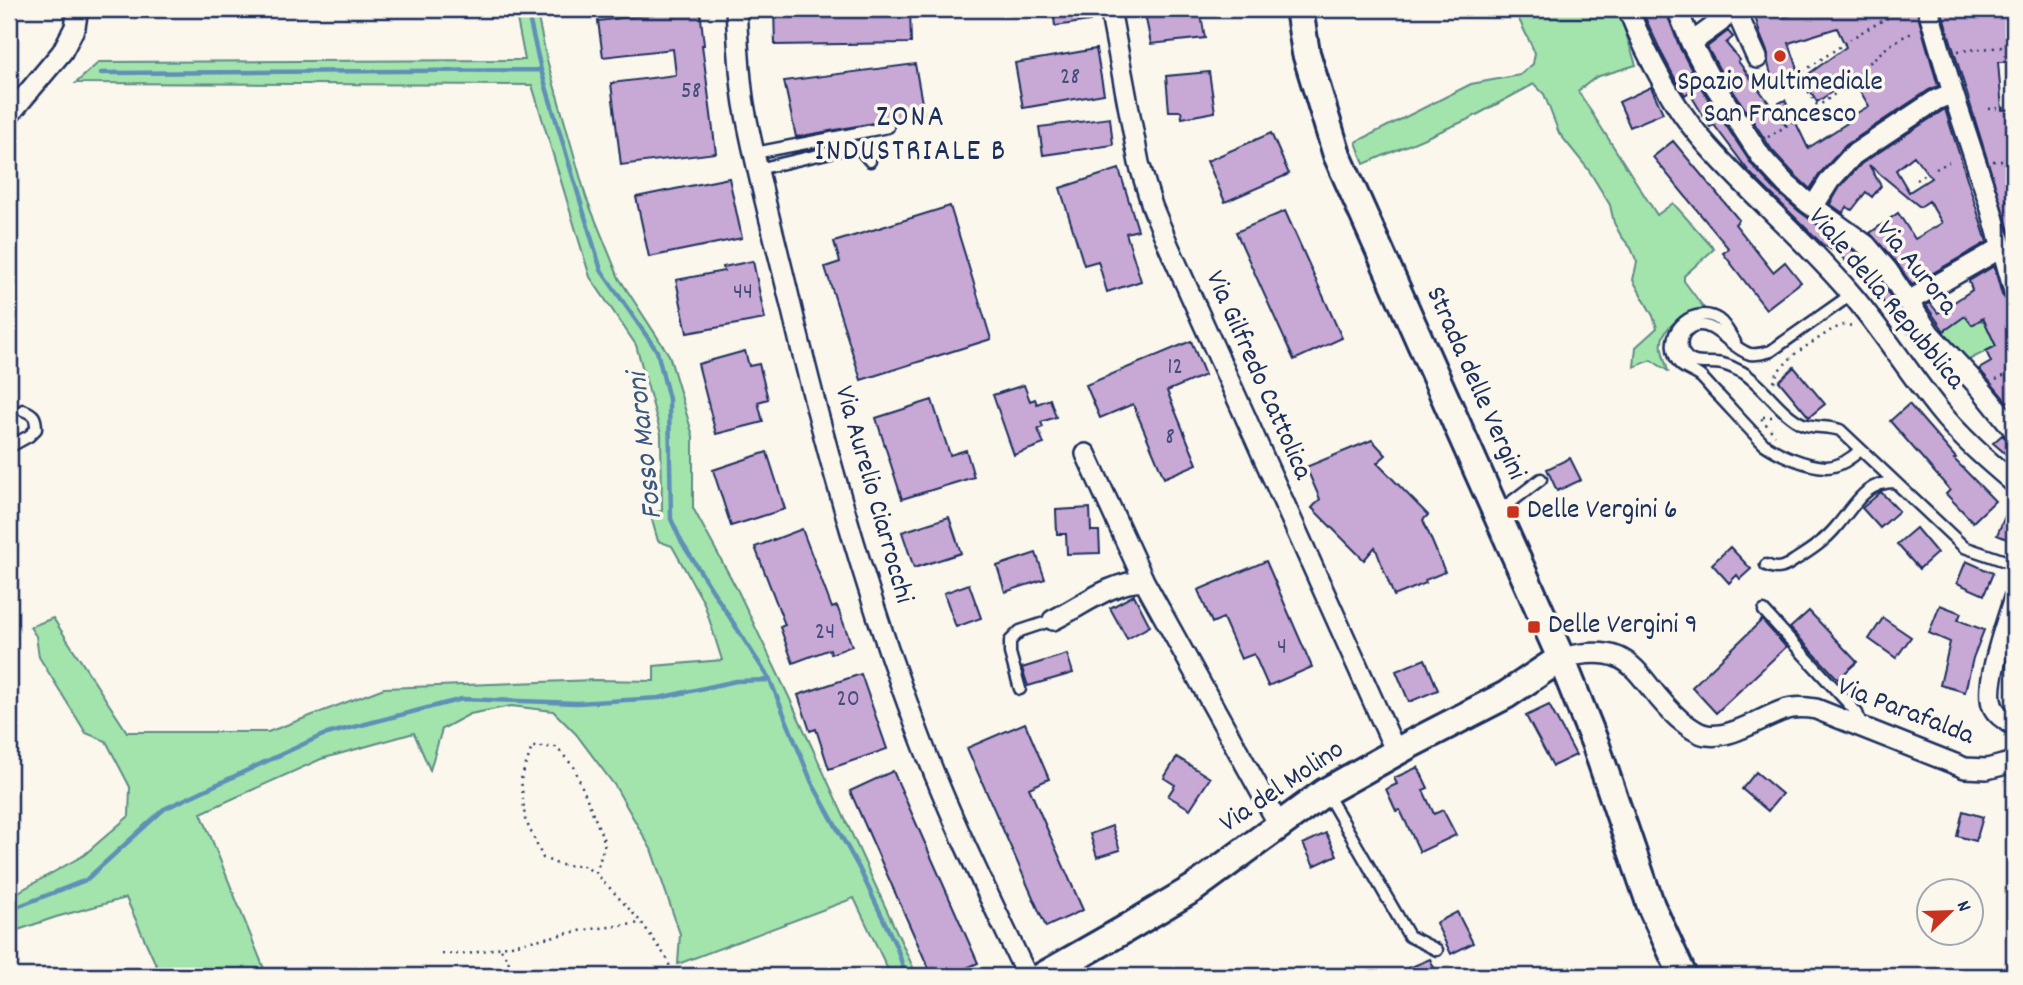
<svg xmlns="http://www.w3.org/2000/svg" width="2023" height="985" font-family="Dekko,sans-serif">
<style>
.green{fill:#a3e4ad;stroke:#5f8a86;stroke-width:2}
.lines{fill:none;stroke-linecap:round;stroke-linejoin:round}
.stream{stroke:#6090b6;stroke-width:4.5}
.building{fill:#c8a8d4;stroke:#1b2f5e;stroke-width:2;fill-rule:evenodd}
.lane-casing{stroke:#1b2f5e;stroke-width:15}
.street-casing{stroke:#1b2f5e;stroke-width:24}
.secondary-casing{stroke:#1b2f5e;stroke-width:32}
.path{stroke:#1b2f5e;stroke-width:2.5;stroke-dasharray:2 5;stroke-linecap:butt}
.lane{stroke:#fbf7ec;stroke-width:10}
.street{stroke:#fbf7ec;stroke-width:19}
.secondary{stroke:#fbf7ec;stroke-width:26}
.poi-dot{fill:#c8321e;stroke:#fbf7ec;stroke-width:2.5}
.labels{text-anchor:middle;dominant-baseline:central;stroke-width:7;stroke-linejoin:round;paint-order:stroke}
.number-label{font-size:24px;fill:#464d7c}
.poi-label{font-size:28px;fill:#1b2f5e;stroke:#fbf7ec;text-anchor:start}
.street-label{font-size:28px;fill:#1b2f5e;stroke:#fbf7ec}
.neighbourhood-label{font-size:30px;letter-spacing:2px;fill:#1b2f5e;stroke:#fbf7ec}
.water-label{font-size:30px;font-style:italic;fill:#385782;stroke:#fbf7ec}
</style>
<rect width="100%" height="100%" fill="#fbf7ec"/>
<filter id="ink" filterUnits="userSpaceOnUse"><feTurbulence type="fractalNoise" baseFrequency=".0143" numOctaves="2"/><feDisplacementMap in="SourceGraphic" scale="14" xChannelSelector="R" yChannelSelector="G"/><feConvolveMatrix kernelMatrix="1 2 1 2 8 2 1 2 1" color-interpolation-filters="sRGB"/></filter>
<g filter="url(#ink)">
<path class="green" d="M515,9h21l11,51 39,137 33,81 50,77 24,81v72l45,83 50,104 129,281h-26l-37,-78 -176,66 2,-30 -29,-85 -36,-63 -39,-52 -23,-23 -42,-5 -41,8 -28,15 -12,41 -16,-37 -93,26 -120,54 66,163h-106l-35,-78 -70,19 -47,16v-37h2l73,-41 45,-39 1,-29 -24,-46 -20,-8 -47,-76 -3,-21 -6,-9 23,-9 74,114h141l116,-44 211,-8 59,1v-15l68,-6 -18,-57 -32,-57 -14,-5 -8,-28 12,-2 -1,-77 -25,-89 -46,-68 -58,-192 -456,-2 23,-21 426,-2z
M1514,9h15l1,3 18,-3h70l18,56 -40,12 -18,14 79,124 16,-12 41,46 -30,27v5l20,27c-17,7 -46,17 -42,41 1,7 4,15 6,22l-17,-11 -17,7 2,-20 21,-19 -4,-12 -20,-36 4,-18 -6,-14 -10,-12 -7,-13 -4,-18 -22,-36 -29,-36 -15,-39 -10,-10 -65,35 -105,45 -8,-22 115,-58 49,-9 13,-11 2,-11z
M1965,316l7,9 8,-5 5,2 11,24 -33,17 -25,-28z"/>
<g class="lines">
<path class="stream" d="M527,9l14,61 60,200 56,81 12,48 2,120 11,24 88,137 42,103 47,85 38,80 9,28
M101,73l440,-3
M9,910l77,-30 78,-71 159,-74 139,-36 115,4 82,-5 77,-17 34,-1"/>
</g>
<path class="building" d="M692,9h8l4,36h-2l14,108 -95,12 -10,-82 65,-8 -3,-26 -70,8 -5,-36z
M774,9h136l1,34 -136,2z
M1053,9h35l2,12 -35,5z
M1144,9h56l5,29 -54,6z
M1641,9h24l15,39 20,38 52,79 25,27 23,20 58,42 20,24 42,63 17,19 -3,3 -16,-17 -15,-21 -1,1 -29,-37 -33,-34 -18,-11 -72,-71 -36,-48 -4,2 -21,-35 -4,3 -6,-9 -17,-32z
M1753,9h29l3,8 24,-8h107l22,77 -9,4 -83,55 -25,27 -11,17 -15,-14 -23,-25 -50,-76 -15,-27 21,-16 5,6 -7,6 14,17 -2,1 48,65 -7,-23 6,-3 23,48 44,-28 -2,-3 19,-11 -18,-30 -9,9 -25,17 -14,-24 43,-31 -9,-19 -48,15 9,26 -26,10 -4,-16v-9l-8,-20z
M1941,9h73v53h-16l4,48 12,-1v138z
M1096,49l8,45 -81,14 -8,-45z
M915,64l9,50 -128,23 -12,-56z
M1209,72l6,40 -33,6 -1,-7h-12l-3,-35z
M1651,87l12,26 -33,14 -11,-25z
M1945,109l42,133 -75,43 -15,-22 -27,-30 28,-20 17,26 27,-16 -13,-22 -9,6 -51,-42 12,21 -9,11 -6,-5 -14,18 -5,-3 -4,6 -13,-9 10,-17 21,-23zM1914,156l17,22 -22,14 -13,-22z
M1110,118l3,27 -70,10 -4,-28z
M1271,133l18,41 -64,28 -18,-41z
M1673,141l66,79 -4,4 38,48 12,-10 16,20 -35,27 -43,-56 6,-4 -76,-92z
M1119,169l19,61 -12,3 15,48 -34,11 -9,-31 -14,4 -24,-77z
M729,178l13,60 -93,19 -13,-60z
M950,206l41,133 -130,41 -36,-113 15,-5 -6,-20z
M1285,211l57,127 -48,22 -58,-128z
M753,261l12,58 -78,14 -11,-53 48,-9 -1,-4z
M1994,266l8,29 4,5 8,3v95l-7,4 -28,-33 12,-7 -5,-11 10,-5 -13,-28 -11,7 -7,-9 -21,15 -18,-26 4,-2 8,10 34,-23 -3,-9z
M1191,341l14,34 -38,16 30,73 -33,14 -31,-74 -33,14 -14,-33z
M745,351l4,15 10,-2 9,35 -10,3 5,20 -47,12 -18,-70z
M1794,367l31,37 -16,13 -30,-36z
M1024,385l6,16 5,-2 2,5 13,-5 6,18 -15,5 2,5 -5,2 6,15 -30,11 -21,-60z
M932,400l18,55 16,-5 8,27 -72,22 -26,-81z
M1909,404l47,54 -2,1 41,42 -22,21 -27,-28 4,-4 -60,-69z
M2002,435l7,6 5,1v19l-21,-18z
M1372,440l14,15 -9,8 51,52 -5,5 22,52 -20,8 1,3 -32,13 -19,-49 -11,13 -52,-52 8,-9 -14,-32z
M767,452l18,57 -54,17 -18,-56z
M1570,458l11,22 -24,11 -10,-22z
M1881,492l18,19 -19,17 -18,-20z
M2014,495v47l-17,-7z
M1090,508l1,23h8l1,22 -33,1 -1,-20h-9l-1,-24z
M949,517l12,36 -47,15 -12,-36z
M1916,528l21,25 -18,16 -22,-25z
M802,529l30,79 5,-2 15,40 -21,8 -1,-5 -37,14 -13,-36 5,-2 -30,-78z
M1730,547l21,22 -11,10 -3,-4 -8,8 -17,-19z
M1036,553l9,26 -40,13 -8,-26z
M1266,561l46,106 -44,19 -14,-32 -13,5 -18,-41 -11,5 -14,-33z
M1966,561l27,12 -9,22 -27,-12z
M969,584l12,34 -25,9 -12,-34z
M1134,595l16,31 -23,13 -17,-31z
M1940,605l21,8 -3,7 26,10 -11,28 -8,34 -25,-7 10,-43 -21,-9z
M1809,611l48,51 -19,17 -48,-51z
M1883,618l28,19 -15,21 -27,-19z
M1762,620l24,27 -70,66 -24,-26z
M1067,654l6,19 -45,13 -6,-18z
M1425,659l13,31 -29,12 -13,-31z
M861,674l26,75 -58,20 -13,-40 -6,2 -12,-36z
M1549,705l27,50 -23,11 -27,-50z
M1025,723l24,56 -20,9 54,122 -37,17 -79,-179z
M1177,757l33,21 -20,31 -22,-13 7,-11 -11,-7z
M1418,767l10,21 -5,2 11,24 9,-4 13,25 -36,17 -20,-42 -4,1 -10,-22 11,-5 -3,-6z
M893,771l85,192 -30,13h-16l-82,-185z
M1756,772l26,22 -14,17 -26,-22z
M1963,811l20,6 -7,24 -19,-5z
M1112,826l8,24 -23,7 -7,-23z
M1326,833l11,22 -23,11 -11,-22z
M1457,912l16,31 -22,11 -15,-31z
M1430,959l8,17h-48z"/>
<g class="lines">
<g class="lane-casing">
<path id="lane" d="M755,153l133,-26
M758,169l99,-23 13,15
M1852,294l-81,57c-7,2 -13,4 -21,3 -19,-5 -36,-35 -56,-28 -5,2 -9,5 -11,10 -2,6 -2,11 0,16 8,16 25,9 39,12 7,1 13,5 20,8 22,13 38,42 61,52 10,4 25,2 37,6l124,117 50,17
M1735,342c-5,-7 -9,-17 -16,-22 -24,-16 -55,10 -44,36 5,13 15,13 25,20 7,6 12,14 19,20 15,16 29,32 45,48 16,11 42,22 62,23 13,0 26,-9 34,-17
M9,447l20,-11 7,-7c0,-12 -2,-15 -13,-19
M1497,513l44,-34
M1766,565c12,6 19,2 29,-5 16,-10 31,-20 42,-34 18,-21 28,-44 58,-44
M1764,611l93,102 5,14
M1020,689l-10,-36v-12l10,-10 33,-11
M1327,794l82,142 28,14"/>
</g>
<g class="street-casing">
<path id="street" d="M736,9c2,31 3,63 8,95 11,62 28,123 43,185 36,154 79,308 136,456 30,79 68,155 104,231
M1110,9l29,154 13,43 17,41 227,505
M1628,9c18,45 41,91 73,129 47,55 104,101 151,157 31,36 56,77 86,114 22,28 49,51 76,74
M1677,9l14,34 20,37 51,78 24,26 22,19 58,42 22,26 42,63 51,55 33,41
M1735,9l22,49
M1928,9l25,84 36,109 25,89
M1691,43l29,-21 12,-13
M9,115l53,-63 13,-25 3,-18
M1813,207l17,-27 23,-25 83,-55 17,-7
M1907,302l94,-54
M1086,454l58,127 135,244
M2014,598c-7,23 -31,88 -21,109 4,9 13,13 21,18
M1053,620c29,-14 57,-38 91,-39
M1561,658c77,-19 72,20 118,61 8,6 18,15 28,16 24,4 55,-18 77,-25 11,-4 21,-3 32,-1l149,59 22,1 27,-7"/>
</g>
<g class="secondary-casing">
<path id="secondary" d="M1299,9l7,44 31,102 224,503 34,85 56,163 32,70
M1043,976l79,-45 72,-43 131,-96 82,-46 99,-51 55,-37"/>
</g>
<path class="path" d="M1958,51l56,-5
M1817,105l-19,-30 62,-42 44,-24
M1989,109l25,-2
M1768,137c26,-16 55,-32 78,-52 23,-20 40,-43 69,-53
M1993,161h21
M1936,169l13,-7
M1916,180l12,-7
M2006,201l8,-1
M1996,380l18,-10
M1774,382l4,-11 18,-18 37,-24 11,-4 12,1
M1772,417h-12l15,18
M596,873l9,-30 -31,-76 -18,-20h-24l-11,32 4,40 18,39 17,7 23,1 13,7 46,50
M501,949l16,27
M442,954h26l116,-24 58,-7 26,37 4,16"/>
<use href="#lane" class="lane"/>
<use href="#street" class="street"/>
<use href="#secondary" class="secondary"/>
</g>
</g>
<g class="poi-dot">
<circle cx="1780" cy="56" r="7"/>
<rect x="1506" y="505" width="14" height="14" rx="3.5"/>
<rect x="1527" y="620" width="14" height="14" rx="3.5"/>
</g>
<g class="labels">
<g class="number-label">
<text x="1070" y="78">28</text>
<text x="691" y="92">58</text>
<text x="743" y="293">44</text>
<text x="1175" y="368">12</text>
<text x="1170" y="438">8</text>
<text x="825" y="633">24</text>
<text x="1282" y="648">4</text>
<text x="848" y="700">20</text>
</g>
<g class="poi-label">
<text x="1780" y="84" text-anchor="middle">Spazio Multimediale<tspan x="1780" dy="32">San Francesco</tspan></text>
<text x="1527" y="512">Delle Vergini 6</text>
<text x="1548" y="627">Delle Vergini 9</text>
</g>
<g class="street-label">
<text transform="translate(1915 269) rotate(51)">Via Aurora</text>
<text transform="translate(1885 300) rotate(50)">Viale della Repubblica</text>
<text transform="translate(1257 376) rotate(66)">Via Gilfredo Cattolica</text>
<text transform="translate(1474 384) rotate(66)">Strada delle Vergini</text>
<text transform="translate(872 495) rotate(74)">Via Aurelio Ciarrocchi</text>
<text transform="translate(1905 713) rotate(21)">Via Parafalda</text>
<text transform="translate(1283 788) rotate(-34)">Via del Molino</text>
</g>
<g class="neighbourhood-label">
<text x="911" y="119">ZONA<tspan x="911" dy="34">INDUSTRIALE B</tspan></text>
</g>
<g class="water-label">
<text transform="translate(647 446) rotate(-96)">Fosso Maroni</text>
</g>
</g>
<rect width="2023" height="985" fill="none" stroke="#fbf7ec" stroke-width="35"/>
<rect x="18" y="18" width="1988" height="950" fill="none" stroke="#1b2f5e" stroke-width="2.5" filter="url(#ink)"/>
<g transform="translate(1950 912) rotate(67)"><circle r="33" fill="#fbf7ec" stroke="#a1a7b3" stroke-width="2"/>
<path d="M0-5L12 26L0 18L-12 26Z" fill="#c8321e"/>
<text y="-10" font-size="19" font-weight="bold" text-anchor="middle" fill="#1b2f5e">N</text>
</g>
</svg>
